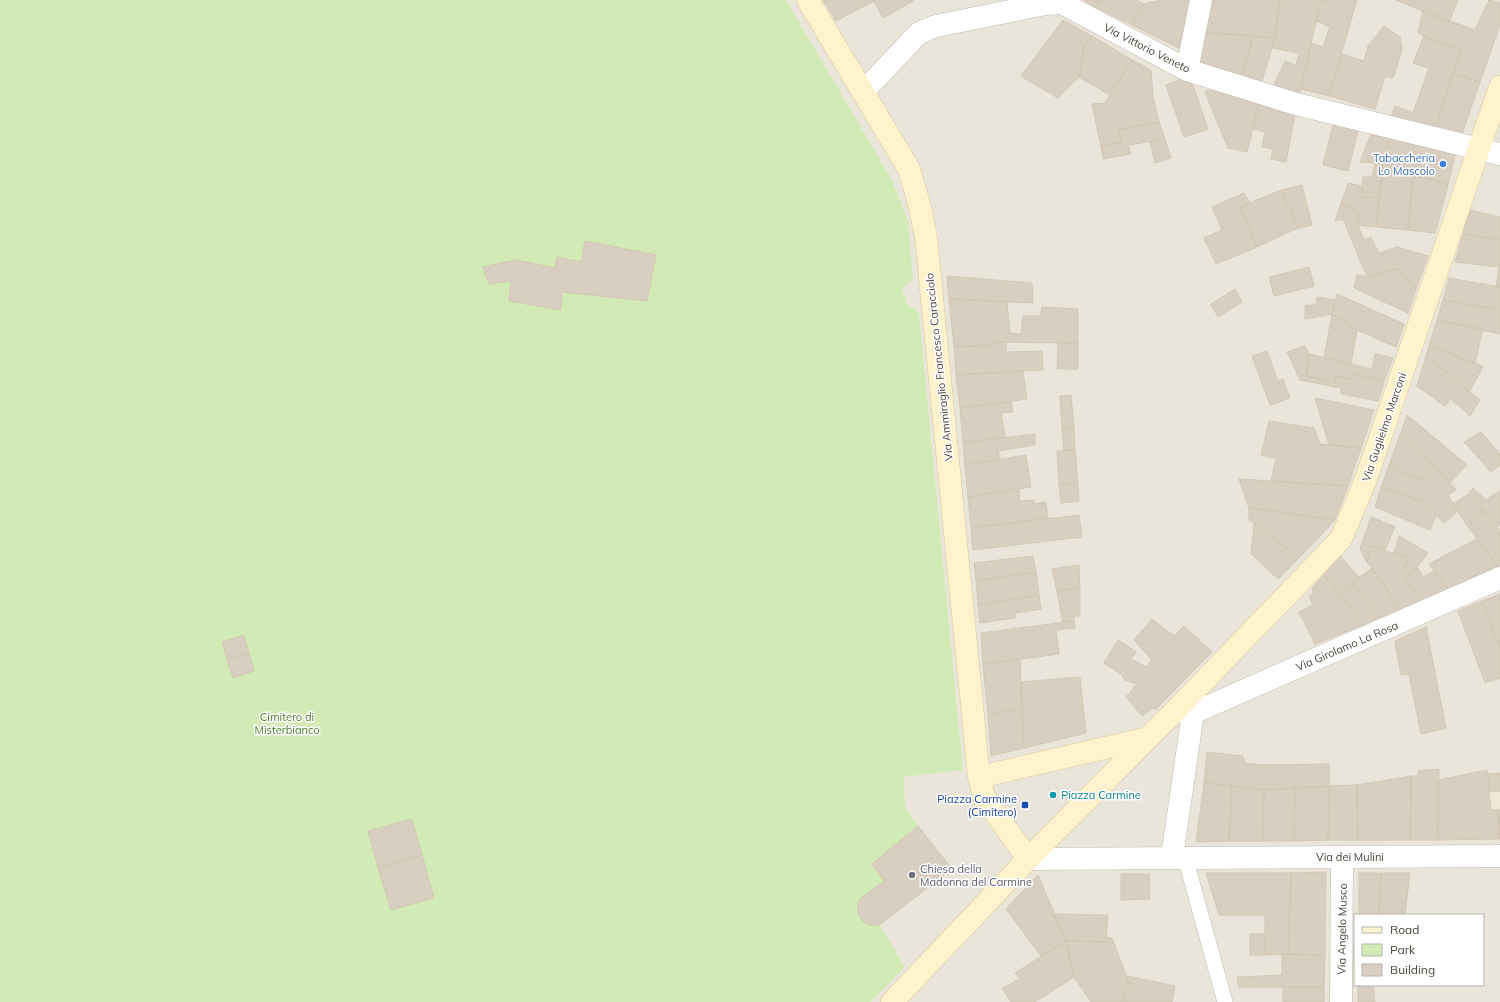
<svg xmlns="http://www.w3.org/2000/svg" width="1500" height="1002" font-family="Mulish,sans-serif">
<style>
.residential{fill:#eae5da;fill-rule:evenodd}
.education{fill:#efe8d6}
.green{fill:#d2eab5}
.building{fill:#d8cfc1;stroke:#d3c7b4}
.lines{fill:none;stroke-linecap:round;stroke-linejoin:round}
.service-casing{stroke:#c2bbae;stroke-width:16}
.minor-casing{stroke:#c2bbae;stroke-width:23}
.tertiary-casing{stroke:#c2bbae;stroke-width:23}
.secondary-casing{stroke:#d6c79b;stroke-width:23}
.service{stroke:#fff;stroke-width:15}
.minor{stroke:#fff;stroke-width:22}
.tertiary{stroke:#fff;stroke-width:22}
.secondary{stroke:#fff3cd;stroke-width:22}
.shop-dot{fill:#3f7fe0;stroke:#fff;stroke-width:1.5}
.culture-dot{fill:#0f9aa8;stroke:#fff;stroke-width:1.5}
.transit-dot{fill:#1a4fb4;stroke:#fff;stroke-width:1.5}
.worship-dot{fill:#6b7280;stroke:#fff;stroke-width:1.5}
.labels{text-anchor:middle;dominant-baseline:central;stroke-width:3;stroke-linejoin:round;paint-order:stroke}
.street-label{font-size:11px;fill:#4b4439;stroke:#fff}
.shop-label{font-size:11px;fill:#366cbe;stroke:#fff;text-anchor:end}
.park-label{font-size:11px;fill:#4a7f2a;stroke:#fff}
.culture-label{font-size:11px;fill:#0d838f;stroke:#fff;text-anchor:start}
.transit-label{font-size:11px;fill:#164399;stroke:#fff;text-anchor:end}
.worship-label{font-size:11px;fill:#5b616d;stroke:#fff;text-anchor:start}
</style>
<rect width="100%" height="100%" fill="#f6f3ec"/>
<path class="residential" d="M786,0h714v1002h-629l34,-35 -26,-42 73,-56 -34,-43 -13,-19 -1,-30 59,-7 -44,-458 -12,-8 -5,-16 -10,-108zM1355,915h128v70h-128z"/>
<path class="education" d="M1500,773v66h-1l-1,-29h-7l-3,-36z"/>
<path class="green" d="M0,0h786l106,180 16,41 5,58 -11,9 5,16 12,8 44,458 -59,7 1,30 13,19 34,43 -72,56 25,42 -34,35h-871z"/>
<path class="building" d="M823,0h53l-40,21z
M876,0h36l1,1 -30,17 -9,-17z
M1084,0h14l-3,7z
M1098,0h39l6,4 -11,21 -37,-18z
M1161,0h29l-11,48 -47,-23 11,-21z
M1212,0h68l-5,38 -70,-6z
M1280,0h41l-22,96 -27,-7 13,-28 11,4 3,-12 -27,-5 3,-10z
M1321,0h36l-28,96 -28,-7 10,-46 12,4 7,-20 -14,-6z
M1396,0h62l-9,22z
M1489,0l11,3v22l-20,57 -27,-9 8,-23 -43,-17 5,-22 52,19z
M1063,20l29,16 -8,10 -5,31 -21,21 -37,-22z
M1384,26l16,11 2,13 -9,28 -8,-2 -10,33 -46,-13 13,-42 22,7 4,-15z
M1205,32l48,4 -11,41 -43,-15z
M1092,36l40,24 -22,35 -31,-18 5,-31z
M1253,36l22,2 -14,46 -19,-7z
M1424,36l37,14 -25,78 -45,-11 4,-11 18,7 16,-45 -16,-5z
M1132,60l19,10 2,27 6,25 -40,8 2,12 -20,4 -9,-42 13,-1z
M1453,73l27,9 -18,52 -26,-6z
M1181,79l12,6 15,44 -24,8 -18,-52z
M1213,89l46,14 -12,49 -19,-4 -23,-56z
M1259,103l36,10 -9,49 -15,-3 2,-10 -11,-2 3,-15 -12,-3z
M1334,121l25,6 -11,44 -25,-6z
M1159,122l6,17 -36,6 1,9 -27,5 -2,-13 20,-4 -2,-12z
M1371,134l18,4 -6,26 -4,33 -17,1 1,-21h9l3,-14 -15,-1z
M1389,138l66,17 -7,30 -65,-21z
M1165,139l6,19 -16,5 -5,-21z
M1383,164l30,10 -5,56 -32,-3z
M1413,174l35,11 -13,48 -27,-3z
M1348,183l14,3v12l17,-1 -3,30 -18,-2v-15l-17,-6z
M1302,185l10,40 -14,3 -17,-38z
M1281,190l17,38 -41,19 -17,-40z
M1244,193l6,10 -10,4 17,40 -41,17 -12,-26 18,-8 -10,-23z
M1341,204l17,6v15l6,15 7,-3 8,16 18,-6 31,9 -12,33 -18,-20 -31,8 -24,-58 -8,2z
M1470,210l30,7v23l-37,-6z
M1463,234l37,6v47h-4l3,-20 -44,-5z
M585,241l71,14 -9,46 -85,-9 -1,18 -52,-9 2,-20 -22,3 -6,-17 33,-7 39,8 2,-11 24,5z
M1309,267l5,19 -40,10 -5,-19z
M1398,269l18,20 -8,24 -54,-25 3,-13 10,2z
M947,276l85,7 1,20 -84,-4z
M1449,278l51,9v23l-57,-10z
M1235,289l7,13 -24,15 -7,-13z
M1337,294l67,30 -8,23 -39,-17 -25,-16z
M1317,297l18,3 -3,14 -27,5v-14h11z
M949,299l58,3 3,31 11,1 2,-18h18l1,-9 36,2v34l-85,-1 1,3 -40,2z
M1443,300l57,10v24l-63,-14z
M1332,314l25,16 -6,34 -27,-6z
M1437,320l46,9 -8,34 -46,-17z
M993,342h13v10l36,-1 1,19 -87,5 -2,-28 40,-2z
M1058,343h20v26h-21z
M1305,346l4,8 -3,22 30,7 -1,-7 16,3v-6l33,8 -6,20 -37,-7v-6l-41,-8 -13,-28z
M1429,346l54,20 -13,25 -44,-35z
M1267,351l11,30 5,-2 7,19 -20,7 -18,-49z
M1309,354l63,15 3,-15 18,4 -9,23 -33,-8v6l-16,-3 1,7 -30,-7z
M1426,356l54,44 -10,16 -19,-17 -6,7 -28,-20z
M1023,371l4,28 -67,9 -4,-33z
M1071,395l3,33h-12l-2,-32z
M1315,398l59,12 -13,38 -32,-3z
M1011,402l2,10 -12,1 4,24 -42,6 -3,-35z
M1407,415l60,50 -17,18 -16,-17 -34,-31z
M1269,421l45,7 6,16 41,4 -13,38 -77,-5 5,-22 -15,-4z
M1062,428h12l1,22h-11z
M1481,432l19,22v11l-9,7 -27,-30z
M1035,434v11l-37,6 2,8 -35,6 -2,-22z
M1400,435l34,31 -12,14 -33,-14z
M1075,450l3,33 -19,1 -2,-33z
M1026,455l5,32 -63,10 -3,-32z
M1389,466l33,14 12,-14 22,24 -8,5 10,16 -14,12 -20,-21 -43,-15z
M1239,479l32,2 77,5 -13,34 -86,-12z
M1078,483l1,18 -18,2 -2,-19z
M1381,487l43,15 12,13 -6,15 -55,-23z
M1473,488l13,12 14,-10v34l-3,3 -29,-33z
M1019,489l1,12 14,-1v4l12,-2 2,16 -77,10 -3,-31z
M1468,494l15,16 -15,17 -15,-23z
M1249,508l86,12 -36,38 -50,-38z
M1483,510l17,21v34l-2,1 -30,-39z
M1079,515l3,22 -109,13 -2,-22z
M1371,517l24,10 -10,23 -15,-4 -3,16 -7,-13z
M1254,525l45,33 -21,21 -27,-25z
M1399,536l29,17 -16,21 -9,-5 6,-11 -15,-5z
M1477,539l21,27 -50,23 -19,-25z
M1370,546l39,12 -6,11 9,5 -6,6 16,22 -20,9 -35,-49z
M1339,555l20,22 -19,17 -16,-19z
M1033,556l3,16 -60,9 -2,-18z
M1079,565l1,23 -23,3 -5,-22z
M1417,567l6,10 12,-6 13,18 -26,13 -16,-22z
M1372,568l30,43 -20,9 -30,-37z
M1036,572l3,23 -61,10 -2,-24z
M1324,575l39,50 -48,19 -16,-32 14,-7 -4,-9 5,-2 -2,-6z
M1352,583l30,37 -17,8 -25,-34z
M1080,588v28h-6v5l-11,2 -6,-32z
M1500,594v53l-18,-46z
M1039,595l2,14 -26,4v5l-35,5 -2,-18z
M1482,601l18,46v31l-15,5 -27,-72z
M1152,619l22,17 10,-10 28,26 -56,57 -3,-1 -11,8 -16,-19 11,-13 -12,-4 -4,-6 -17,-11 14,-23 18,12 -5,7 15,8 6,-7 -18,-20z
M1074,621l1,7 -19,2 3,24 -76,10 -2,-31z
M1426,627l20,101 -25,6 -12,-60 -8,1 -6,-34z
M244,635l5,18 -22,6 -5,-17z
M249,653l5,18 -21,7 -6,-19z
M1020,659l2,49 -34,7 -5,-51z
M1080,677l6,56 -62,15 -3,-66z
M1022,708l2,40 -33,8 -3,-41z
M1207,752l36,4 2,7 18,2 66,-1v22l-65,4 -60,-7z
M1439,769l-1,71h-28l1,-64h7v-5z
M1487,770l4,40h7l1,29 -61,1v-60z
M1500,773v18l-11,1 -1,-18z
M1411,776l-1,64h-52l-1,-55z
M1204,783l28,3 -3,55 -33,1z
M1357,785l1,55h-30l1,-54z
M1232,786l32,4 -1,51h-34z
M1329,786l-1,54 -34,1 1,-53z
M1295,788l-1,53h-31l1,-51z
M1498,810h2v29h-1z
M412,819l10,36 -44,13 -10,-37z
M918,826l34,43 -73,56 -5,1 -8,-2 -5,-5 -3,-6v-10l3,-5 23,-17 -12,-17z
M422,855l12,43 -43,12 -13,-42z
M1326,872l-1,83 -37,-1 3,-81z
M1206,873h85l-3,81 -23,1v-40h-46z
M1359,873h22l-2,42h-20z
M1381,873h29l-5,42h-26z
M1121,874h28l1,25 -29,1z
M1038,875l28,66 -25,15 -35,-47z
M1053,914l55,1 -2,27 -40,-1z
M1250,934h15v21h-15z
M1107,938h5l18,48 -5,2 -3,14h-31l-17,-25 -8,-36 40,1z
M1066,941l8,36 -39,25h-24l-9,-14 18,-9 -5,-6z
M1282,954l43,1 -1,32h-85l-2,-10 45,-2z
M1127,976l48,10 -3,16h-50l3,-14 5,-2z
M1358,985h15l2,17h-17z
M1283,987h41v15h-41z"/>
<g class="lines">
<g class="service-casing">
<path id="service" d="M1185,857l40,145"/>
</g>
<g class="minor-casing">
<path id="minor" d="M1187,70l14,-70
M1193,713l307,-135
M1172,857l21,-144 -15,-2
M1341,1002l1,-145"/>
</g>
<g class="tertiary-casing">
<path id="tertiary" d="M864,91l55,-58 17,-7 109,-22 17,-1 125,67 109,34 204,50
M1028,859l472,-3"/>
</g>
<g class="secondary-casing">
<path id="secondary" d="M808,0l101,169 10,34 7,34 53,540 5,20 44,62
M979,777l169,-39
M892,1002l136,-143 147,-148 166,-172 25,-60 134,-392"/>
</g>
<use href="#service" class="service"/>
<use href="#minor" class="minor"/>
<use href="#tertiary" class="tertiary"/>
<use href="#secondary" class="secondary"/>
</g>
<circle class="shop-dot" cx="1443" cy="164" r="4"/>
<circle class="culture-dot" cx="1053" cy="795" r="4"/>
<rect class="transit-dot" x="1021" y="801" width="8" height="8" rx="2"/>
<circle class="worship-dot" cx="912" cy="875" r="4"/>
<g class="labels">
<g class="street-label">
<text transform="translate(1147 48) rotate(27)">Via Vittorio Veneto</text>
<text transform="translate(939 367) rotate(-96)">Via Ammiraglio Francesco Caracciolo</text>
<text transform="translate(1384 427) rotate(-71)">Via Guglielmo Marconi</text>
<text transform="translate(1347 646) rotate(-23)">Via Girolamo La Rosa</text>
<text x="1350" y="857">Via dei Mulini</text>
<text transform="translate(1342 929) rotate(-89)">Via Angelo Musco</text>
</g>
<g class="shop-label">
<text x="1435" y="158">Tabaccheria<tspan x="1435" dy="13">Lo Mascolo</tspan></text>
</g>
<g class="park-label">
<text x="287" y="717">Cimitero di<tspan x="287" dy="13">Misterbianco</tspan></text>
</g>
<g class="culture-label">
<text x="1061" y="795">Piazza Carmine</text>
</g>
<g class="transit-label">
<text x="1017" y="799">Piazza Carmine<tspan x="1017" dy="13">(Cimitero)</tspan></text>
</g>
<g class="worship-label">
<text x="920" y="869">Chiesa della<tspan x="920" dy="13">Madonna del Carmine</tspan></text>
</g>
</g>
<rect x="1354" y="914" width="130" height="72" fill="#ffffff" stroke="#b7b4b0"/>
<rect x="1362" y="927" width="20" height="6" fill="#fff3cd" stroke="#b7b4b0"/>
<text x="1390" y="934" font-size="12" fill="#4b4439">Road</text>
<rect x="1362" y="944" width="20" height="12" fill="#d2eab5" stroke="#b7b4b0"/>
<text x="1390" y="954" font-size="12" fill="#4b4439">Park</text>
<rect x="1362" y="964" width="20" height="12" fill="#d8cfc1" stroke="#b7b4b0"/>
<text x="1390" y="974" font-size="12" fill="#4b4439">Building</text>
</svg>
